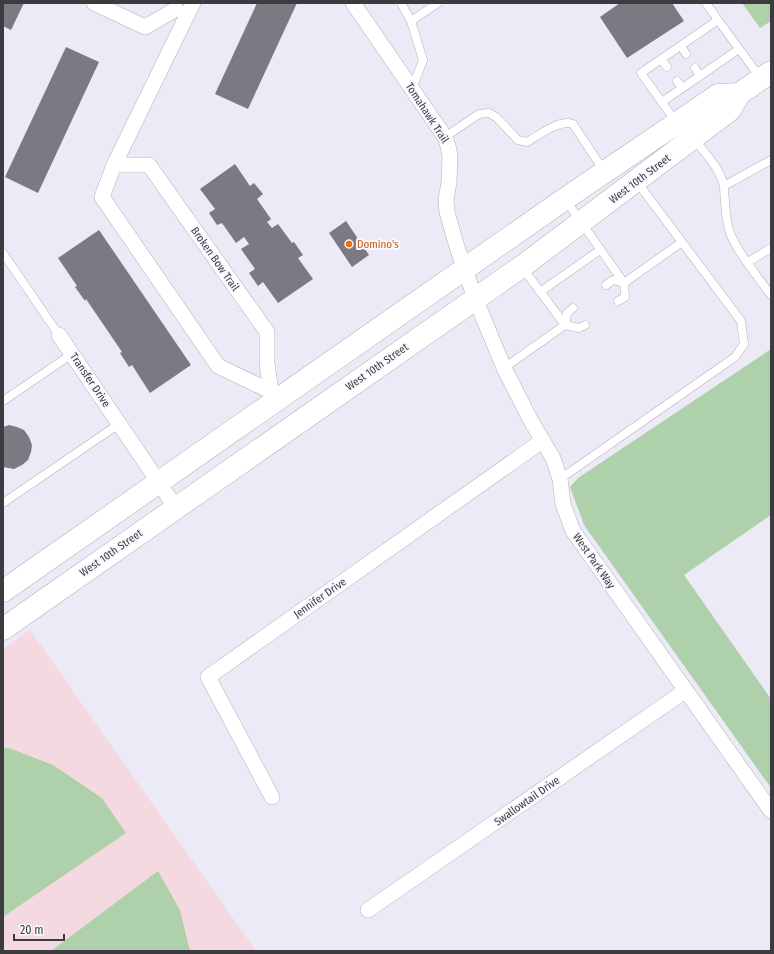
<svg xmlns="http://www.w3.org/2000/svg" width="774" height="954" font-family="'Fira Sans Condensed',sans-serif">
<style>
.education{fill:#f4dae0}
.green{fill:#aed1ab}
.building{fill:#7d7983}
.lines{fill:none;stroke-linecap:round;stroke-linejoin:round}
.service-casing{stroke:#b2b0bb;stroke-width:9}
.minor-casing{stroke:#b2b0bb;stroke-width:16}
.primary-casing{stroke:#b2b0bb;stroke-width:23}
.service{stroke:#fff;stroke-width:8}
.minor{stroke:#fff;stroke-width:15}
.primary{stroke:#fff;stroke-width:22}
.food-dot{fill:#e8710a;stroke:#f9f8ff;stroke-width:1.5}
.labels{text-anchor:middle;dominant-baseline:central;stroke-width:4;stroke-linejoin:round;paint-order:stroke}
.street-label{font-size:11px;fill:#3c3b40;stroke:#f9f8ff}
.food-label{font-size:11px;fill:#c56008;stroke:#f9f8ff;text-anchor:start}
</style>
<rect width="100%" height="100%" fill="#eceaf6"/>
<path class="education" d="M30,630l226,321h-253v-302z"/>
<path class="green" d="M742,3h29v18l-11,7z
M771,349v166l-87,60 87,124v89l-187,-263 -14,-38 8,-9z
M3,748h6l44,17 49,33 24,35 -123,84z
M158,871l22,39 10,41h-139z"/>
<path class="building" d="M3,3h21l-13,27 -8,-4z
M257,3h40l-49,106 -33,-15z
M620,3h52l12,18 -57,37 -27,-41z
M66,47l33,15 -61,131 -33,-16z
M235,164l15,22 4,-3 9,11 -6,5 14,20 -4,3 5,6 6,-4 14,19 2,-1 9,13 -5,3 15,21 -35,24 -15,-21 -5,4 -9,-13 6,-4 -14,-20 8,-5 -5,-7 -8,6 -14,-20 -5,2 -8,-12 6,-4 -15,-20z
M346,221l23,34 -17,12 -23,-34z
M99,230l92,135 -41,28 -18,-28 -3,2 -9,-14 2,-1 -36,-53 -1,2 -10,-14 2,-1 -19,-28z
M9,425l8,2 7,3 5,7 3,8 -1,7 -3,8 -6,5 -8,4 -11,-2v-40z"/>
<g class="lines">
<g class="service-casing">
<path id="service" d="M401,3l10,18 12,39 -11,29
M706,3l12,17
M411,21l27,-18
M681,46l5,8
M661,59l6,8
M695,68l5,8
M677,81l5,7
M662,102l77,-53
M676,122l-35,-49 77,-53 43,59
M445,137l34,-23 10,-1 7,4 22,23 9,2c13,-7 32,-23 46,-18l31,47
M693,138c11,14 28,31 31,49 1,16 1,31 6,46 8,20 28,44 41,62
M724,186l47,-26
M565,199l59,84 1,14 -7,4
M3,253l56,82
M748,262l23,-14
M624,283l58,-41
M606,285l7,-5 11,3
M540,292l60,-42
M573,308l-6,5 -2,12 14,3 6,-3
M504,368l61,-43 -43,-58
M3,401l69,-47
M560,479l175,-122 9,-13 -3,-23 -104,-139
M3,503l116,-79"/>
</g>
<g class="minor-casing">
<path id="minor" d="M94,3l51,24 31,-18
M193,3l-79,162 -12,32 116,169 50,24 3,2 6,8
M353,3l92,134 3,9 2,10 -1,26 -3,18 1,12 10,35 18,51 29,70 27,53 22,37 7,21 3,25 10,27 198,280
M114,165h35l118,167v31l4,29
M59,335l117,173
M272,797l-64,-120 334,-236
M368,910l317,-219"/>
</g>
<g class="primary-casing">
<path id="primary" d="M3,591l556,-388 159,-108 21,-1
M3,629l521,-364 206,-155 9,-16 32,-22"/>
</g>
<use href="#service" class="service"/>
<use href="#minor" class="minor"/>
<use href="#primary" class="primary"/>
</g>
<circle class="food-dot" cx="349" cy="244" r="4"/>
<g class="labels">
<g class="street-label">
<text transform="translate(427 113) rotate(57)">Tomahawk Trail</text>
<text transform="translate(640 179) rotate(-37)">West 10th Street</text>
<text transform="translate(215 259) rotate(55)">Broken Bow Trail</text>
<text transform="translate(377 367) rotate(-35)">West 10th Street</text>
<text transform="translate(90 380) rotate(56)">Transfer Drive</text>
<text transform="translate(111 553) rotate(-35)">West 10th Street</text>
<text transform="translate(594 561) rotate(55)">West Park Way</text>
<text transform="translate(320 598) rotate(-35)">Jennifer Drive</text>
<text transform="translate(527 801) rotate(-35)">Swallowtail Drive</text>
</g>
<g class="food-label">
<text x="357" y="244">Domino's</text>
</g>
</g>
<rect width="774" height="954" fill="none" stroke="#3c3b40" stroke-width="8"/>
<path d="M14 934v6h50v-6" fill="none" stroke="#3c3b40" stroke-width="2"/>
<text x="20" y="934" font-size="12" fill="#3c3b40" stroke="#f9f8ff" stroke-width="3" paint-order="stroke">20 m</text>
</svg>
